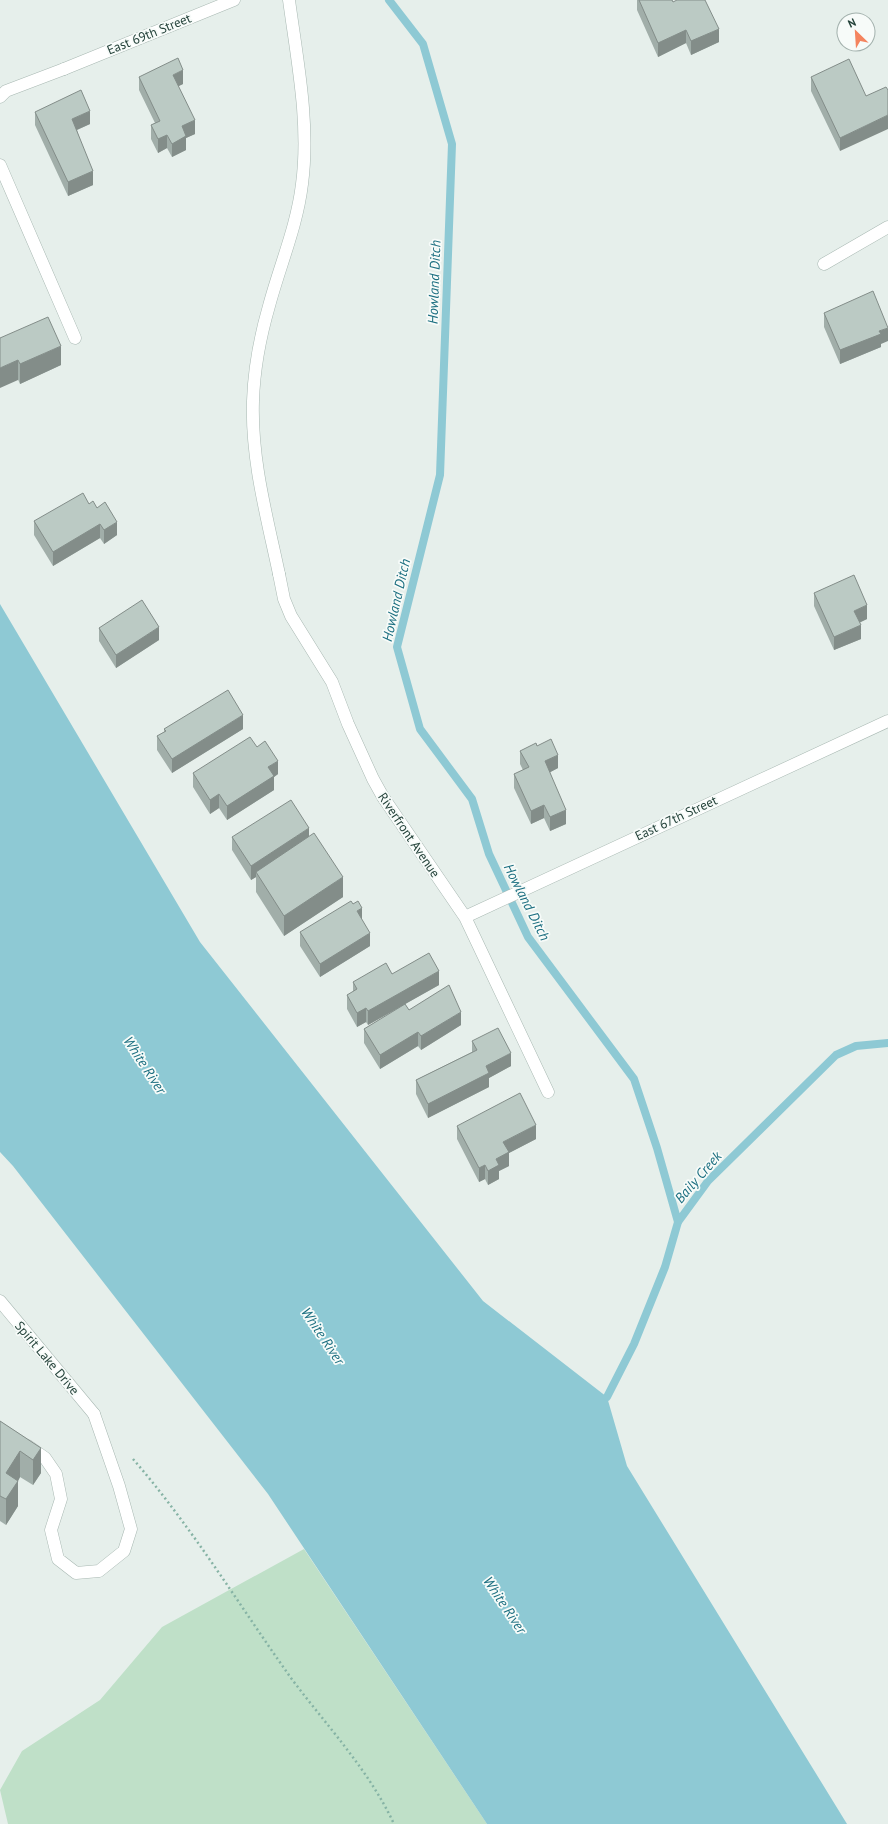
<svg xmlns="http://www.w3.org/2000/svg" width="888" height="1824" font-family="'PT Sans',sans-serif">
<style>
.green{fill:#bfe0c8}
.water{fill:#8ec9d4}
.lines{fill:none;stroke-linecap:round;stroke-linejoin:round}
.stream{stroke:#8ec9d4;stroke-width:8}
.lane-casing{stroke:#a8b8b2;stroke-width:13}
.street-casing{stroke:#a8b8b2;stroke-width:13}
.path{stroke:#86b3a5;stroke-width:2.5;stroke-dasharray:2 3;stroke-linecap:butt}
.lane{stroke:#fff;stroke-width:12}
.street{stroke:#fff;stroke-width:12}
.wall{fill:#a1aea9}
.shaded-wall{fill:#838d89}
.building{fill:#bbcac4;stroke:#838d89}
.labels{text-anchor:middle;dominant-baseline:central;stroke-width:3.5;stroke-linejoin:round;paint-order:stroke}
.street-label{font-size:13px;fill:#24423a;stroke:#f7fbf9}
.water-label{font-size:14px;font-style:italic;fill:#1c6f80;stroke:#f7fbf9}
</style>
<rect width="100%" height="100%" fill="#e6efeb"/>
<path class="green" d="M304,1549l183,275h-479l-8,-34 22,-39 78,-51 62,-73z"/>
<path class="water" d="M0,604l200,338 283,359 124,96 20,69 220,358h-360l-219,-330 -255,-328 -13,-14z"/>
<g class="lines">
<path class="stream" d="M389,0l34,44 29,100 -12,331 -43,172 23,82 52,70 17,55 39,83 106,142 23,69 21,74
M607,1397l27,-53 31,-77 13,-45 30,-41 128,-126 20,-9 32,-3"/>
<g class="lane-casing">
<path id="lane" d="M0,97l6,-6 58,-22
M0,165l75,173
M824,264l64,-37
M279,574c-12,-57 -28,-114 -26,-173 1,-32 7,-64 16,-95 11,-41 28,-80 33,-122 8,-61 -5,-124 -13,-184
M28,1446l17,12 11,16 5,25 -10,31 7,29 18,14 23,-2 25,-20 7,-22 -12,-43 -25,-72"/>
</g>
<g class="street-casing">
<path id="street" d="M64,69l170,-69
M279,574l5,25 7,17 41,66 16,42 25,55 10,18 82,120 83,175
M465,917l423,-196
M0,1301l94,113"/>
</g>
<path class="path" d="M133,1459c59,68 106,146 158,219 35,47 78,92 103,146"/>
<use href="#lane" class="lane"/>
<use href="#street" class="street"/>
</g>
<path class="wall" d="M637,0h35l1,2 46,40 -28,13 -5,-12 -28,14 -21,-47z
M139,77l44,7 -5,2 17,48 -9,4v12l-14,7 -5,-9 -9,5 -7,-14v-14l4,-2 -16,-33z
M811,77l55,19 -26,55 -29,-60z
M35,112l55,12 -13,6 16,55 -25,11 -33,-71z
M824,313l57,31v3l-41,17 -16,-37z
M0,338l61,27 -41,19z
M89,504l8,4 20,27 -13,9 -4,-6 -47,28 -19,-31v-14z
M814,593l53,26 -8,4 2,16 -27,11 -20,-44z
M99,628l60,12 -43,28 -17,-27z
M164,729h79l-71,44 -15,-23v-14l7,-4z
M537,746l21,22 -8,4 16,52 -16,7 -6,-13 -13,6 -17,-36v-14l9,-4 -3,-6v-13z
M257,747l21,27 -4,3v13l-47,30 -8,-12 -9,6 -17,-27v-14z
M232,837h77l34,60 -59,39 -28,-44v-15l-5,3 -19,-30z
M362,920l8,26 -50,31 -20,-31v-14z
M392,974l47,11 -34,19 4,6 52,15 -40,25 -3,-4 -38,23 -16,-26v-14l40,-24 -36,20 -2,-3 -9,5 -10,-18v-14l6,-3v-10z
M472,1041l39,25 -22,12v9l-61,31 -12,-24v-14l56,-28z
M457,1126l79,13 -27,14v13l-10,5v8l-11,6 -3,-6 -6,3 -22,-43z
M0,1421l41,27v25l-8,12 -13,-8 -2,4v25l-12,19 -6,-4z"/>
<path class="shaded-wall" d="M719,29v13l-28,13v-14z
M686,30v13l-28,14v-14z
M183,70v14l-10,5v-14z
M90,111v13l-18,8v-13z
M888,115v14l-48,22v-13z
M195,120v14l-9,4v12l-14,7v-13l10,-18z
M167,135v13l-9,5v-14z
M93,171v14l-25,11v-14z
M888,328v13l-7,3v3l-41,17v-14l39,-19z
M61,346v19l-41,19v-20z
M18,360v20l-18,8v-20z
M117,522v13l-13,9v-14z
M100,524v14l-47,28v-14z
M867,605v14l-13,6v-14z
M861,625v14l-27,11v-13z
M159,627v13l-43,28v-13z
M243,715v14l-71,44v-14z
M558,755v13l-13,7v-14z
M278,761v13l-4,3v13l-47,30v-14l41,-39z
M219,794v14l-9,6v-14z
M544,805v13l-13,6v-13z
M566,810v14l-16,7v-14z
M309,828v14l-53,30v5l-5,3v-14z
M343,877v20l-59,39v-20z
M362,908v14l-5,-11z
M370,933v13l-50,31v-13z
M439,971v14l-71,40v-14z
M366,1008v14l-9,5v-14z
M461,1012v13l-40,25v-14z
M418,1032v14l-38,23v-14z
M511,1053v13l-22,12v9l-61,31v-14l58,-38z
M536,1125v14l-27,14v13l-10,5v8l-11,6v-14l15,-29z
M485,1165v14l-6,3v-14z
M41,1448v25l-8,12v-25z
M20,1451v26l-2,4v25l-12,19v-52z"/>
<path class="building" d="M639,0h33l1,2 4,-2h28l14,29 -28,12 -5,-11 -28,13z
M178,58l5,12 -10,5 22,45 -13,6 4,10 -14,8 -5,-9 -9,4 -7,-14 9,-4 -21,-44z
M849,59l17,37 20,-9 2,3v25l-48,23 -29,-61z
M81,90l9,21 -18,8 21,52 -25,11 -33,-70z
M873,291l15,37 -9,3 2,3 -41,16 -16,-37z
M48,317l13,29 -41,18 -2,-4 -18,8v-30z
M83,493l6,11 4,-3 4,7 8,-6 12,20 -13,8 -4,-6 -47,28 -19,-31z
M854,575l13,30 -13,6 7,14 -27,12 -20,-44z
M142,600l17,27 -43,28 -17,-27z
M228,690l15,25 -71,44 -15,-23 9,-5 -2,-2z
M250,737l7,10 8,-6 13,20 -10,6 6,9 -47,30 -8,-12 -9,6 -17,-27z
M551,739l7,16 -13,6 21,49 -16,7 -6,-12 -13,6 -17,-37 15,-7 -9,-16 16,-8 1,3z
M291,800l18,28 -58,38 -19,-29z
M314,833l29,44 -59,39 -28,-44z
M351,901l2,3 5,-3 4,7 -5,3 13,22 -50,31 -20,-32z
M429,953l10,18 -71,40 -2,-3 -9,5 -10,-18 10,-6 -4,-7 33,-19 6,11z
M449,985l12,27 -40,24 -3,-4 -38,23 -16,-26 41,-25 4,6z
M498,1028l13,25 -25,13 3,7 -61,31 -12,-24 61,-30 -5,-9z
M520,1093l16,32 -33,17 6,10 -13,7 3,6 -11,6 -3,-6 -6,3 -22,-42z
M0,1421l41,27 -8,12 -13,-9 -14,22 12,8 -12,18 -6,-3z"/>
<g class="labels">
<g class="street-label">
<text transform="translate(149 34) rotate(-22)">East 69th Street</text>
<text transform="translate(676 818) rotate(-25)">East 67th Street</text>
<text transform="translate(409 835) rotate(56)">Riverfront Avenue</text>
<text transform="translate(47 1358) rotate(50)">Spirit Lake Drive</text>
</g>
<g class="water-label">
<text transform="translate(434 282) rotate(-88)">Howland Ditch</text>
<text transform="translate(396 600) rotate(-77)">Howland Ditch</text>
<text transform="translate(527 902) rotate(63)">Howland Ditch</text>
<text transform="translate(145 1065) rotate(57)">White River</text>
<text transform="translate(698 1177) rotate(-49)">Baily Creek</text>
<text transform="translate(323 1336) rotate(56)">White River</text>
<text transform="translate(505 1605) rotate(56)">White River</text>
</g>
</g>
<g transform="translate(856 32) rotate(335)"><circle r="19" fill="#f7fbf9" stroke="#a3b1ad"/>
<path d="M0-3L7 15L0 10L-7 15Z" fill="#f4845f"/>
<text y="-6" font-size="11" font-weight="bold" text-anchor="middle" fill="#24423a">N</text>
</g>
</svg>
